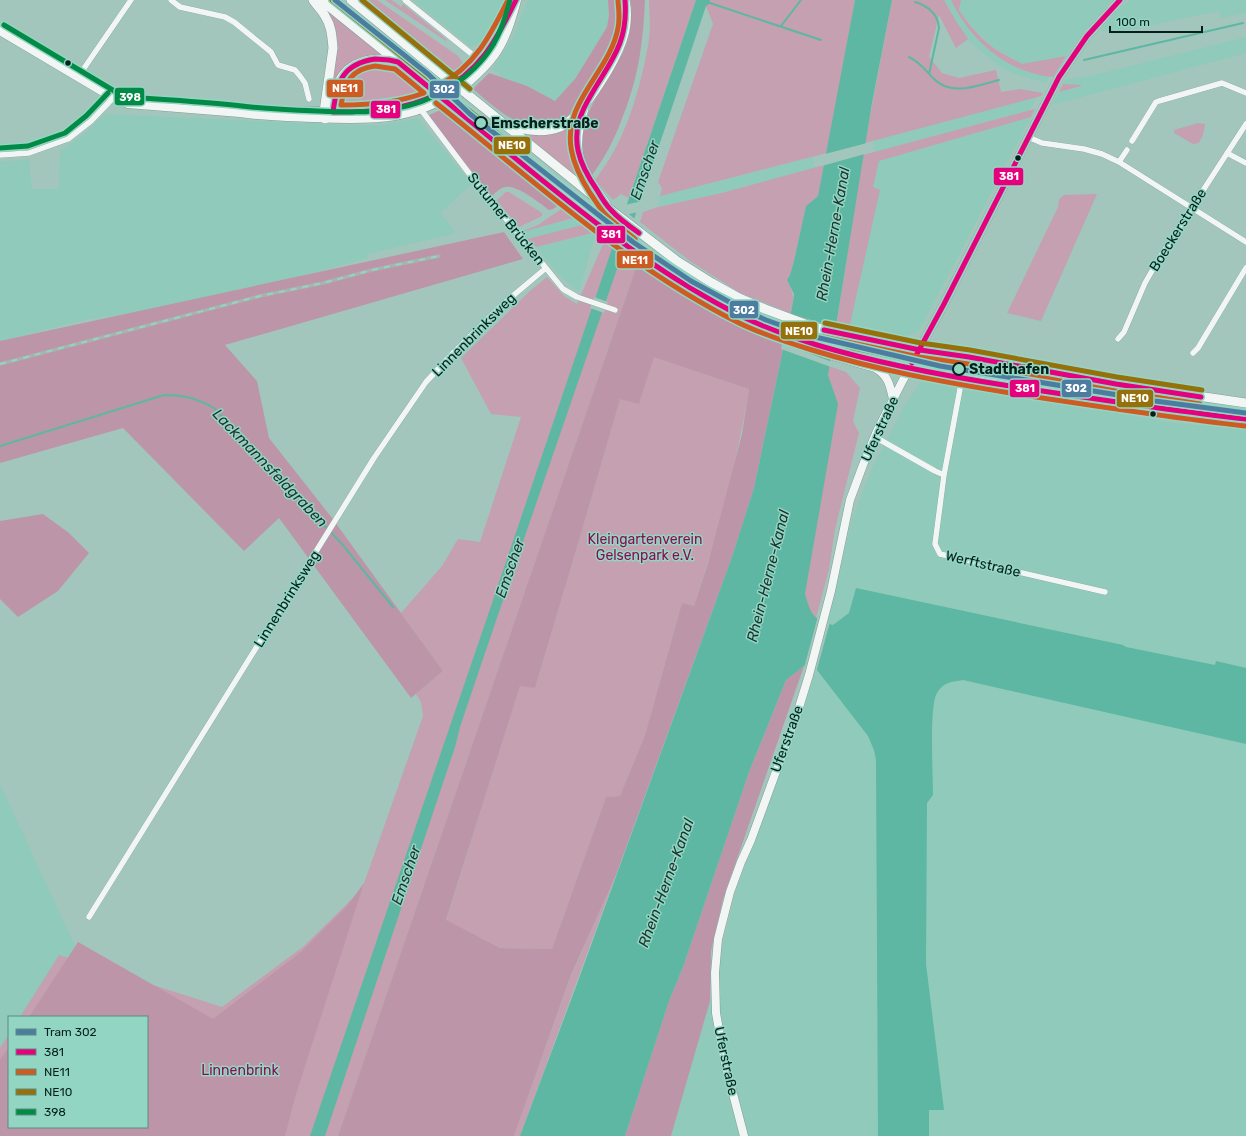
<svg xmlns="http://www.w3.org/2000/svg" width="1246" height="1136" font-family="Rubik,sans-serif">
<style>
.built{fill:#90caba}
.green{fill:#c4a0b0}
.forest{fill:#bd95a8;fill-rule:evenodd}
.water{fill:#5db7a3}
.pier{fill:#a2c6bc}
.lines{fill:none;stroke-linecap:round;stroke-linejoin:round}
.stream{stroke:#5db7a3;stroke-width:2}
.street-casing{stroke:#829e97;stroke-width:6}
.secondary-casing{stroke:#829e97;stroke-width:9}
.primary-casing{stroke:#829e97;stroke-width:10}
.street{stroke:#f1f6f5;stroke-width:5.5}
.secondary{stroke:#f1f6f5;stroke-width:8}
.primary{stroke:#f1f6f5;stroke-width:9}
.rail-casing{stroke:#a8b2af;stroke-width:3.5}
.rail{stroke:#93d5c3;stroke-width:2;stroke-dasharray:6;stroke-linecap:butt}
.primary-bridge-casing{stroke:#829e97;stroke-width:10;stroke-linecap:butt}
.primary-bridge{stroke:#f1f6f5;stroke-width:9}
.bus-1-casing{stroke:#93d5c3;stroke-width:8}
.bus-2-casing{stroke:#93d5c3;stroke-width:8}
.bus-3-casing{stroke:#93d5c3;stroke-width:8}
.bus-4-casing{stroke:#93d5c3;stroke-width:8}
.bus-1{stroke:#e5007d;stroke-width:5}
.bus-2{stroke:#ce5b21;stroke-width:5}
.bus-3{stroke:#96700a;stroke-width:5}
.bus-4{stroke:#018b46;stroke-width:5}
.tram-1-casing{stroke:#93d5c3;stroke-width:8}
.tram-1{stroke:#4c7da0;stroke-width:5}
.bus-dot{fill:#05201a;stroke:#93d5c3;stroke-width:1.5}
.stop-dot{fill:#93d5c3;stroke:#05201a;stroke-width:2}
.labels{text-anchor:middle;dominant-baseline:central;stroke-width:3;stroke-linejoin:round;paint-order:stroke}
.stop-label{font-size:14px;font-weight:bold;fill:#05201a;stroke:#93d5c3;text-anchor:start}
.street-label{font-size:14px;fill:#05201a;stroke:#93d5c3}
.park-label{font-size:14px;fill:#8c0d52;stroke:#93d5c3}
.water-label{font-size:15px;font-style:italic;fill:#1c342e;stroke:#93d5c3}
.line-badge{stroke:#93d5c3;stroke-width:1.5}
.badge-label{font-size:11px;text-anchor:middle;font-weight:bold;fill:#fff}
</style>
<rect width="100%" height="100%" fill="#a2c6bc"/>
<path class="built" d="M413,0h95l-26,45 -3,1 -5,-1 -3,2z
M528,0h80l1,15 -2,12 -32,52 -20,22 -28,-15 -28,-9 1,-4 -8,-3 21,-33z
M944,0h7l7,15 45,44 23,11 23,7 -3,6 -34,-10 -13,-7 -16,-13 -16,-14 -11,-18z
M961,0h151l-29,32 -17,24 -43,8 -29,-16 -20,-19 -15,-19z
M1130,0h116v13l-24,5 -3,-7 -91,19 -28,1 17,-20z
M1246,37v16l-194,52 7,-13 22,-6v-1l-18,-1 3,-5 24,-3z
M1037,97l-7,13 -155,42 -2,-11z
M104,114l242,11h36l36,-7 54,66 -32,29 16,19 -12,5 -1,-1 -75,18v4l-165,44 -118,18 -85,21v-179l29,-3 3,30h27l1,-38 24,-17z
M1031,117l-111,212 -15,8 -56,-8 31,-139 -7,-3 6,-26z
M813,157l2,11 -93,25 -64,14 2,-11z
M606,210l-3,11 -13,2 -63,16 -5,-7z
M596,232l-17,59 -10,-7 -12,-11 -21,-26z
M923,379l250,44 73,6v707h-575l39,-135 11,-50 15,-61 67,-186 35,-123 14,-62 20,-51 32,-62z
M0,784l75,162 -46,71h-20v30l-9,13z"/>
<path class="green" d="M362,0h15l81,56 6,9 -10,9z
M385,0h7l9,7 2,-3 44,36 -1,1z
M649,0h47l-67,198 -8,-4 -8,6 -18,-20c27,-34 41,-77 50,-119 1,-8 4,-16 4,-24 2,-12 0,-25 0,-37z
M710,0h145l-28,153 -167,43 2,-8 -4,-6 55,-158 -7,-18 4,-5z
M892,0h52l12,21 12,18 -12,9 -17,-33 -10,42 13,16 17,5 37,-8 5,22 19,-3 23,4 -2,3 -176,47z
M951,0h10l-2,10c8,13 23,30 36,39 9,6 18,10 27,15l44,-8 -13,21c-46,-4 -83,-37 -102,-77z
M324,7l60,48c-30,1 -50,10 -53,43h-2l9,-55 -2,-12z
M377,64c20,4 31,16 46,29 -9,3 -19,8 -28,11 -11,3 -40,6 -49,0 -12,-8 -3,-27 7,-33 8,-5 15,-6 24,-7z
M1063,84l18,1v1l-22,6z
M1035,109l-4,8 -152,44 -6,26 7,3 -31,139 -13,-2 27,-172z
M574,122c-4,23 -2,35 8,55l-2,3 -57,-46z
M1198,123l7,1 -2,11 -4,8 -6,1 -19,-11v-3z
M824,165l-6,31 -12,10 -12,55 -4,14 -3,5c7,14 8,18 3,33l-50,-20 -50,-32 -50,-39 3,-10 15,-5 64,-14z
M506,192h3l33,21v3l-23,11 -22,-26 1,-2z
M1097,194l-56,127 -34,-8 51,-106 1,-8 5,-4z
M567,205l14,11 -59,16 1,-1 15,-6z
M590,223l8,6 -2,3 -60,15 -9,-8z
M607,235l32,24 -301,877h-338v-88l9,-14v93h138v-110h-127l39,-62 163,52 82,-61 58,-57 61,-173 -2,-14 -5,-8 27,-23 -42,-58 41,-47 16,-27 22,3 41,-125 -30,-3 -30,-56 70,-68 16,-13 17,19 13,8z
M654,356l95,33c-12,74 -32,146 -55,217l-12,-3 -37,132 -25,61 -14,1 -54,152 -52,-1 -54,-27 74,-236 15,3 48,-161 37,-129 19,6z
M829,366l17,6 14,16 -7,33 6,12 -24,96 -6,40 -13,49 -6,-6 -5,-18 32,-190 -9,-29z
M616,875l-96,261h-6l57,-160z"/>
<path class="forest" d="M608,0h12c1,14 2,29 -3,43 -3,8 -9,16 -14,23 -10,18 -26,49 -46,57 -7,2 -17,3 -24,3 -22,-2 -44,-24 -60,-37l16,-16 38,13 28,15 20,-22 32,-52 2,-12z
M630,0h15c-2,46 -7,80 -25,124 -7,18 -16,35 -28,51 -37,-62 40,-99 39,-157 0,-6 1,-12 -1,-18z
M443,109l68,57 52,36 -10,7 -4,1c-9,-7 -33,-26 -44,-23 -5,1 -9,5 -13,9l-62,-76 -1,-5z
M504,232l19,27 -298,86 32,36 12,57 63,80 111,153 -32,27 -132,-180 -35,33 -121,-123 -123,35v-122z
M639,259l73,46 73,35 -31,148 -22,69 -116,318 -45,100 -57,161h-176zM654,357l95,32 -7,45 -34,129 -14,43 -12,-3 -37,132 -25,61 -14,1 -54,152 -52,-1 -54,-28 74,-234 15,2 48,-161 37,-128 19,5z
M43,514l26,19 20,20 -31,38 -40,26 -18,-18v-78z
M804,666l-81,233 -12,52 -1,50 -39,135h-46l44,-135 14,-34 66,-195 37,-92z
M364,883l-68,211 -11,42h-285v-76l9,-13v80h138v-110h-118l49,-75 135,77 88,-67 46,-46z"/>
<path class="water" d="M696,0h14v1l-1,3 -3,2c-80,241 -165,480 -246,721l-5,20 -130,389h-15l193,-565z
M855,0h37l-20,103 -44,272 10,29 -33,190c6,20 7,25 28,31l16,-12 7,-25 267,57 3,2 89,18 1,-4 30,7v76l-283,-64c-12,2 -19,2 -26,13 -8,12 -4,84 -4,102l-6,8 -1,161 18,146h-15v26h-51l-2,-376 -2,-10 -6,-14 -51,-66 -13,-4 -18,14 -37,92 -66,195 -14,34 -44,135h-105l57,-152 155,-427 22,-69 39,-186 1,-8 -7,-14 3,-5 4,-14 12,-55 12,-10z"/>
<path class="pier" d="M867,143l-2,11 -43,12 3,-12z
M643,201l-4,11 -10,2 7,6 -10,30 -13,-10 11,-35z
M594,297l14,5 -4,11 -14,-5z
M788,313l50,15 -6,31 -49,-20z
M782,343l50,19 -1,5 -50,-18z
M818,616l3,4 9,2 -14,51 -12,-5z"/>
<g class="lines">
<path class="stream" d="M915,2c13,4 23,12 24,26l-10,46
M710,3l111,37
M781,26l20,-26
M909,57c11,5 17,14 25,22 18,18 44,6 65,1
M1084,60l159,-37
M0,446l164,-51c20,0 32,3 50,13l128,136 51,63"/>
<g class="street-casing">
<path id="street" d="M171,0l9,7 45,10 9,5 37,30 7,13 17,5 5,6 5,7 4,16
M405,0l68,55 7,9
M78,77l53,-77
M419,107l52,69 92,113 14,8 38,13
M1028,137l14,6 42,6 18,5 17,8 127,80
M1132,141l24,-39 3,-1 63,-18 24,10
M1227,153l19,10
M0,155l29,-2 39,-14 23,-18 22,-23
M1119,162l8,-12
M1118,339l6,-7 21,-49 15,-26 86,-133
M1193,353l5,-5 48,-80
M960,389l-16,86 -9,69 5,10 165,38
M875,437l60,34 9,4
M89,917l285,-459 52,-76 28,-30 48,-47 44,-37"/>
</g>
<g class="secondary-casing">
<path id="secondary" d="M0,31l113,67 15,6 112,9c25,4 51,4 76,5 57,3 106,3 153,-36 9,-8 18,-16 25,-26 12,-16 18,-37 23,-56
M247,112l11,-2 109,2 34,-5 31,-9 24,-16 23,-20 15,-20 13,-25
M796,341l30,13 49,14c13,7 15,17 18,31
M744,1136l-19,-73 -9,-50 -1,-40 3,-34 12,-47 11,-30 10,-22 46,-126 12,-39 22,-84 19,-91 13,-35 14,-34 26,-51 41,-76 115,-227 28,-41 33,-36"/>
</g>
<g class="primary-casing">
<path id="primary" d="M313,0c4,6 10,11 13,18 6,9 6,20 7,30l-9,64 1,7
M321,0l110,89
M351,0l97,79
M467,94l145,117 65,50 35,22 27,15 26,11 48,18 107,23 49,7 147,27 130,19
M450,105l160,127 41,31 67,41 64,29 70,22 122,25 181,29 91,10
M584,109c-15,47 -3,58 22,95
M325,119c2,-2 6,-5 7,-7 3,-5 3,-18 5,-24 7,-26 36,-33 59,-26
M506,124c18,6 36,10 54,3 23,-10 60,-72 65,-97 2,-10 2,-20 0,-30"/>
</g>
<use href="#street" class="street"/>
<use href="#secondary" class="secondary"/>
<use href="#primary" class="primary"/>
<g class="rail-casing">
<path id="rail" d="M0,364l260,-68 63,-13 49,-13 67,-14"/>
</g>
<use href="#rail" class="rail"/>
<g class="primary-bridge-casing">
<path id="primary-bridge" d="M448,79l19,15
M431,89l19,16"/>
</g>
<use href="#primary-bridge" class="primary-bridge"/>
<g class="bus-1-casing">
<path id="bus-1" d="M625,0c4,50 -21,67 -41,108 -15,31 -5,56 13,82 4,7 8,14 14,20 8,9 18,16 28,23
M375,59l14,1 9,2 39,32c-32,17 -69,18 -104,18 4,-30 9,-48 42,-53z
M437,94c97,78 192,166 304,222 25,12 50,21 76,29 63,19 128,31 193,41 79,12 157,24 236,33
M437,94c43,-23 58,-51 79,-94
M824,330l96,20 49,7 147,27 85,13
M912,363l32,-59 115,-227 28,-41 33,-36"/>
</g>
<g class="bus-2-casing">
<path id="bus-2" d="M618,1c1,9 2,18 0,27 -5,28 -27,51 -39,76 -17,32 -7,61 11,89 5,7 10,16 16,22 9,9 19,16 29,24
M375,66l20,3 29,24c-27,10 -55,12 -83,12 4,-23 10,-36 34,-39z
M438,86c37,-20 52,-50 70,-86
M436,103c97,77 190,163 301,219 24,12 49,20 75,28 65,20 131,32 198,43 78,12 156,24 235,33
M823,337l96,20 49,7 147,27 85,13"/>
</g>
<g class="bus-3-casing">
<path id="bus-3" d="M332,0l237,191 77,59 56,37 59,30 23,9 70,22 83,18 197,32 112,14
M362,0l108,89
M825,323l96,20 49,7 147,27 85,13"/>
</g>
<g class="bus-4-casing">
<path id="bus-4" d="M4,25l112,67 14,5c37,3 75,5 112,9 25,3 50,4 75,5 26,1 51,2 76,-2 39,-6 79,-30 100,-64 8,-14 13,-29 17,-45
M0,148l28,-2 37,-13 21,-17 22,-23"/>
</g>
<use href="#bus-1" class="bus-1"/>
<use href="#bus-2" class="bus-2"/>
<use href="#bus-3" class="bus-3"/>
<use href="#bus-4" class="bus-4"/>
<g class="tram-1-casing">
<path id="tram-1" d="M335,0l93,74 42,40 163,128 58,39 55,30 20,9 45,16 129,30 215,35 91,12"/>
</g>
<use href="#tram-1" class="tram-1"/>
</g>
<g class="bus-dot">
<circle cx="68" cy="63" r="3.5"/>
<circle cx="1018" cy="158" r="3.5"/>
<circle cx="1153" cy="414" r="3.5"/>
</g>
<g class="stop-dot">
<circle cx="481" cy="123" r="6"/>
<circle cx="959" cy="369" r="6"/>
</g>
<g class="labels">
<g class="stop-label">
<text x="491" y="123">Emscherstraße</text>
<text x="969" y="369">Stadthafen</text>
</g>
<g class="street-label">
<text transform="translate(506 219) rotate(51)">Sutumer Brücken</text>
<text transform="translate(1178 230) rotate(-58)">Boeckerstraße</text>
<text transform="translate(474 335) rotate(-45)">Linnenbrinksweg</text>
<text transform="translate(880 429) rotate(-65)">Uferstraße</text>
<text transform="translate(983 564) rotate(13)">Werftstraße</text>
<text transform="translate(287 599) rotate(-58)">Linnenbrinksweg</text>
<text transform="translate(787 739) rotate(-70)">Uferstraße</text>
<text transform="translate(726 1061) rotate(78)">Uferstraße</text>
</g>
<g class="park-label">
<text x="645" y="539">Kleingartenverein<tspan x="645" dy="16">Gelsenpark e.V.</tspan></text>
<text x="240" y="1070">Linnenbrink</text>
</g>
<g class="water-label">
<text transform="translate(645 170) rotate(-71)">Emscher</text>
<text transform="translate(833 234) rotate(-80)">Rhein-Herne-Kanal</text>
<text transform="translate(270 468) rotate(46)">Lackmannsfeldgraben</text>
<text transform="translate(510 568) rotate(-71)">Emscher</text>
<text transform="translate(768 576) rotate(-76)">Rhein-Herne-Kanal</text>
<text transform="translate(406 875) rotate(-71)">Emscher</text>
<text transform="translate(666 883) rotate(-70)">Rhein-Herne-Kanal</text>
</g>
</g>
<g class="line-badge">
<rect x="326" y="79" width="38" height="19" rx="4" fill="#ce5b21"/>
<rect x="429" y="80" width="31" height="19" rx="4" fill="#4c7da0"/>
<rect x="114" y="87" width="31" height="19" rx="4" fill="#018b46"/>
<rect x="370" y="100" width="31" height="19" rx="4" fill="#e5007d"/>
<rect x="493" y="136" width="38" height="19" rx="4" fill="#96700a"/>
<rect x="993" y="167" width="31" height="19" rx="4" fill="#e5007d"/>
<rect x="596" y="225" width="30" height="19" rx="4" fill="#e5007d"/>
<rect x="616" y="250" width="38" height="19" rx="4" fill="#ce5b21"/>
<rect x="729" y="300" width="30" height="19" rx="4" fill="#4c7da0"/>
<rect x="780" y="321" width="38" height="19" rx="4" fill="#96700a"/>
<rect x="1009" y="379" width="31" height="19" rx="4" fill="#e5007d"/>
<rect x="1061" y="379" width="31" height="19" rx="4" fill="#4c7da0"/>
<rect x="1116" y="389" width="38" height="19" rx="4" fill="#96700a"/>
</g>
<g class="badge-label">
<text x="345" y="92">NE11</text>
<text x="444" y="93">302</text>
<text x="130" y="101">398</text>
<text x="386" y="113">381</text>
<text x="512" y="149">NE10</text>
<text x="1009" y="180">381</text>
<text x="611" y="238">381</text>
<text x="635" y="264">NE11</text>
<text x="744" y="314">302</text>
<text x="799" y="335">NE10</text>
<text x="1025" y="392">381</text>
<text x="1076" y="392">302</text>
<text x="1135" y="402">NE10</text>
</g>
<rect x="8" y="1016" width="140" height="112" fill="#93d5c3" stroke="#5a8d7f"/>
<rect x="16" y="1029" width="20" height="6" fill="#4c7da0" stroke="#5a8d7f"/>
<text x="44" y="1036" font-size="12" fill="#05201a">Tram 302</text>
<rect x="16" y="1049" width="20" height="6" fill="#e5007d" stroke="#5a8d7f"/>
<text x="44" y="1056" font-size="12" fill="#05201a">381</text>
<rect x="16" y="1069" width="20" height="6" fill="#ce5b21" stroke="#5a8d7f"/>
<text x="44" y="1076" font-size="12" fill="#05201a">NE11</text>
<rect x="16" y="1089" width="20" height="6" fill="#96700a" stroke="#5a8d7f"/>
<text x="44" y="1096" font-size="12" fill="#05201a">NE10</text>
<rect x="16" y="1109" width="20" height="6" fill="#018b46" stroke="#5a8d7f"/>
<text x="44" y="1116" font-size="12" fill="#05201a">398</text>
<path d="M1110 26v6h92v-6" fill="none" stroke="#05201a" stroke-width="2"/>
<text x="1116" y="26" font-size="12" fill="#05201a" stroke="#93d5c3" stroke-width="3" paint-order="stroke">100 m</text>
</svg>
